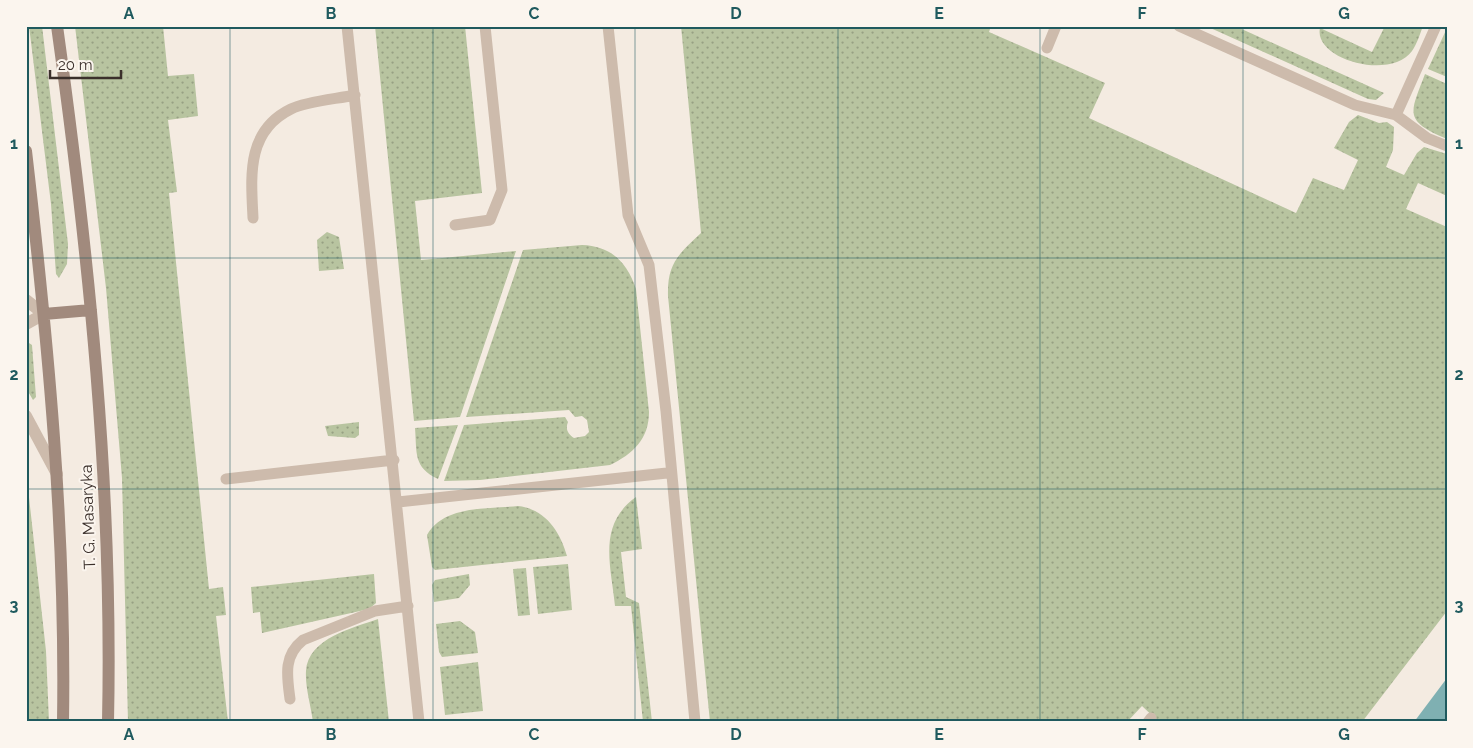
<svg xmlns="http://www.w3.org/2000/svg" width="1473" height="748" font-family="Raleway,sans-serif">
<style>
.grass{fill:url(#grass-dots)}
.water{fill:#7fb0b2}
.lines{fill:none;stroke-linecap:round;stroke-linejoin:round}
.lane{stroke:#cdbbac;stroke-width:11}
.street{stroke:#cdbbac;stroke-width:12}
.secondary{stroke:#a18a7d;stroke-width:12}
.grid{fill:none;stroke:#1f5a5e;stroke-width:1;stroke-opacity:0.55}
.labels{text-anchor:middle;dominant-baseline:central;stroke-width:4;stroke-linejoin:round;paint-order:stroke}
.street-label{font-size:16px;fill:#3b302b;stroke:#fbf5ee}
.neatline{fill:none;stroke:#1f5a5e;stroke-width:2}
.grid-label{font-size:16px;text-anchor:middle;font-weight:bold;fill:#1f5a5e}
</style>
<defs>
<pattern id="grass-dots" width="8" height="8" patternUnits="userSpaceOnUse" patternTransform="scale(1.25)"><rect width="8" height="8" fill="#b8c4a0"/><path d="M2 2h.1M6 6h.1" fill="none" stroke="#97a083" stroke-width="1.8" stroke-linecap="round"/></pattern>
</defs>
<rect width="100%" height="100%" fill="#f4ebe1"/>
<path class="grass" d="M29,26h13l26,218 -1,20 -8,14 -3,-4 -5,-70z
M75,26h88l5,50 26,-2 4,42 -30,4 9,72 -8,1 40,396 14,-2 3,28 -10,1 12,106h-100l-6,-244 -16,-190z
M375,26h90l17,167 -67,8 6,59 95,-9 -56,166 -46,4z
M681,26h310l-2,6 116,51 -16,35 207,95 17,-35 31,12 14,-30 -24,-12 15,-26 9,-7 21,8 8,-1 7,5 -1,23 -7,17 18,8 13,-22 7,-6 23,7v42l-29,-13 -12,26 41,18v384l-85,111h-203l-17,-16 -15,16h-417l-42,-426c-1,-33 11,-42 33,-63z
M1206,26h29l149,67 -8,7 -8,-1z
M1385,26h38c-3,8 -6,18 -11,25 -22,30 -99,8 -92,-23l52,24z
M1447,28v49l-19,-8z
M1425,74l22,10v55c-44,-19 -37,-25 -22,-65z
M327,232l12,5 5,32 -25,2 -2,-31z
M582,245c29,1 45,17 54,44l13,123c0,27 -16,42 -39,53l-130,15 -36,1 20,-56 101,-8 3,5c-3,7 0,12 6,16l11,-2 4,-4 -2,-12 -5,-4 -7,1 -6,-7 -103,7 57,-167z
M26,341l6,4 4,52 -3,3 -7,-12z
M359,422v13l-4,3 -27,-2 -3,-10z
M458,425l-20,54c-25,-12 -21,-26 -23,-51z
M26,470l20,181 3,71h-23z
M636,497l6,52 -21,3 5,45 13,6 13,119h-9l-12,-116h-16c-4,-41 -18,-81 21,-109z
M518,506c27,3 42,25 49,50l-132,14 -3,-3 -5,-32c17,-30 61,-26 91,-29z
M568,564l4,46 -34,4 -5,-47z
M526,568l4,47 -12,1 -5,-47z
M374,574l2,29 -7,6 -107,24 -2,-21 -7,1 -2,-26z
M469,574l1,11 -11,13 -25,4 -2,-17 3,-5z
M378,619l11,103h-76c-2,-16 -8,-35 -7,-51 2,-33 47,-43 72,-52z
M460,621l15,11 3,21 -36,4 -3,-5 -3,-28z
M478,662l5,49 -38,4 -5,-48z"/>
<path class="water" d="M1447,678v44h-33z"/>
<g class="lines">
<path class="lane" d="M347,26l72,696
M608,26l20,189 21,50 17,146 29,311
M1179,26l176,79 41,10
M1436,26l-40,89 31,23 20,8
M1047,48l9,-22
M253,218c-2,-42 -7,-87 38,-109 16,-8 45,-10 64,-14
M455,225l35,-5 12,-30 -17,-164
M226,479l168,-19
M398,502l269,-29
M290,699c-3,-23 -7,-43 13,-59l72,-29 33,-5
M1148,722l3,-4"/>
<path class="street" d="M26,300l18,14 -18,10
M26,416l31,58"/>
<path class="secondary" d="M57,26c32,230 56,463 51,696
M26,151c22,190 40,380 37,571
M44,314l47,-4"/>
</g>
<path class="grid" d="M230,26v696M433,26v696M635,26v696M838,26v696M1040,26v696M1243,26v696M26,258h1421M26,489h1421"/>
<g class="labels">
<g class="street-label">
<text transform="translate(88 517) rotate(-92)">T. G. Masaryka</text>
</g>
</g>
<rect width="1473" height="748" fill="none" stroke="#fbf5ee" stroke-width="55"/>
<path d="M50 70v8h71v-8" fill="none" stroke="#3b302b" stroke-width="2.5"/>
<text x="58" y="70" font-size="15" fill="#3b302b" stroke="#fbf5ee" stroke-width="4" paint-order="stroke">20 m</text>
<rect x="28" y="28" width="1418" height="692" class="neatline"/>
<g class="grid-label">
<text x="129" y="19">A</text>
<text x="331" y="19">B</text>
<text x="534" y="19">C</text>
<text x="736" y="19">D</text>
<text x="939" y="19">E</text>
<text x="1142" y="19">F</text>
<text x="1344" y="19">G</text>
<text x="14" y="149">1</text>
<text x="1459" y="149">1</text>
<text x="14" y="380">2</text>
<text x="1459" y="380">2</text>
<text x="14" y="611">3</text>
<text x="1459" y="611">3</text>
<text x="129" y="740">A</text>
<text x="331" y="740">B</text>
<text x="534" y="740">C</text>
<text x="736" y="740">D</text>
<text x="939" y="740">E</text>
<text x="1142" y="740">F</text>
<text x="1344" y="740">G</text>
</g>
</svg>
